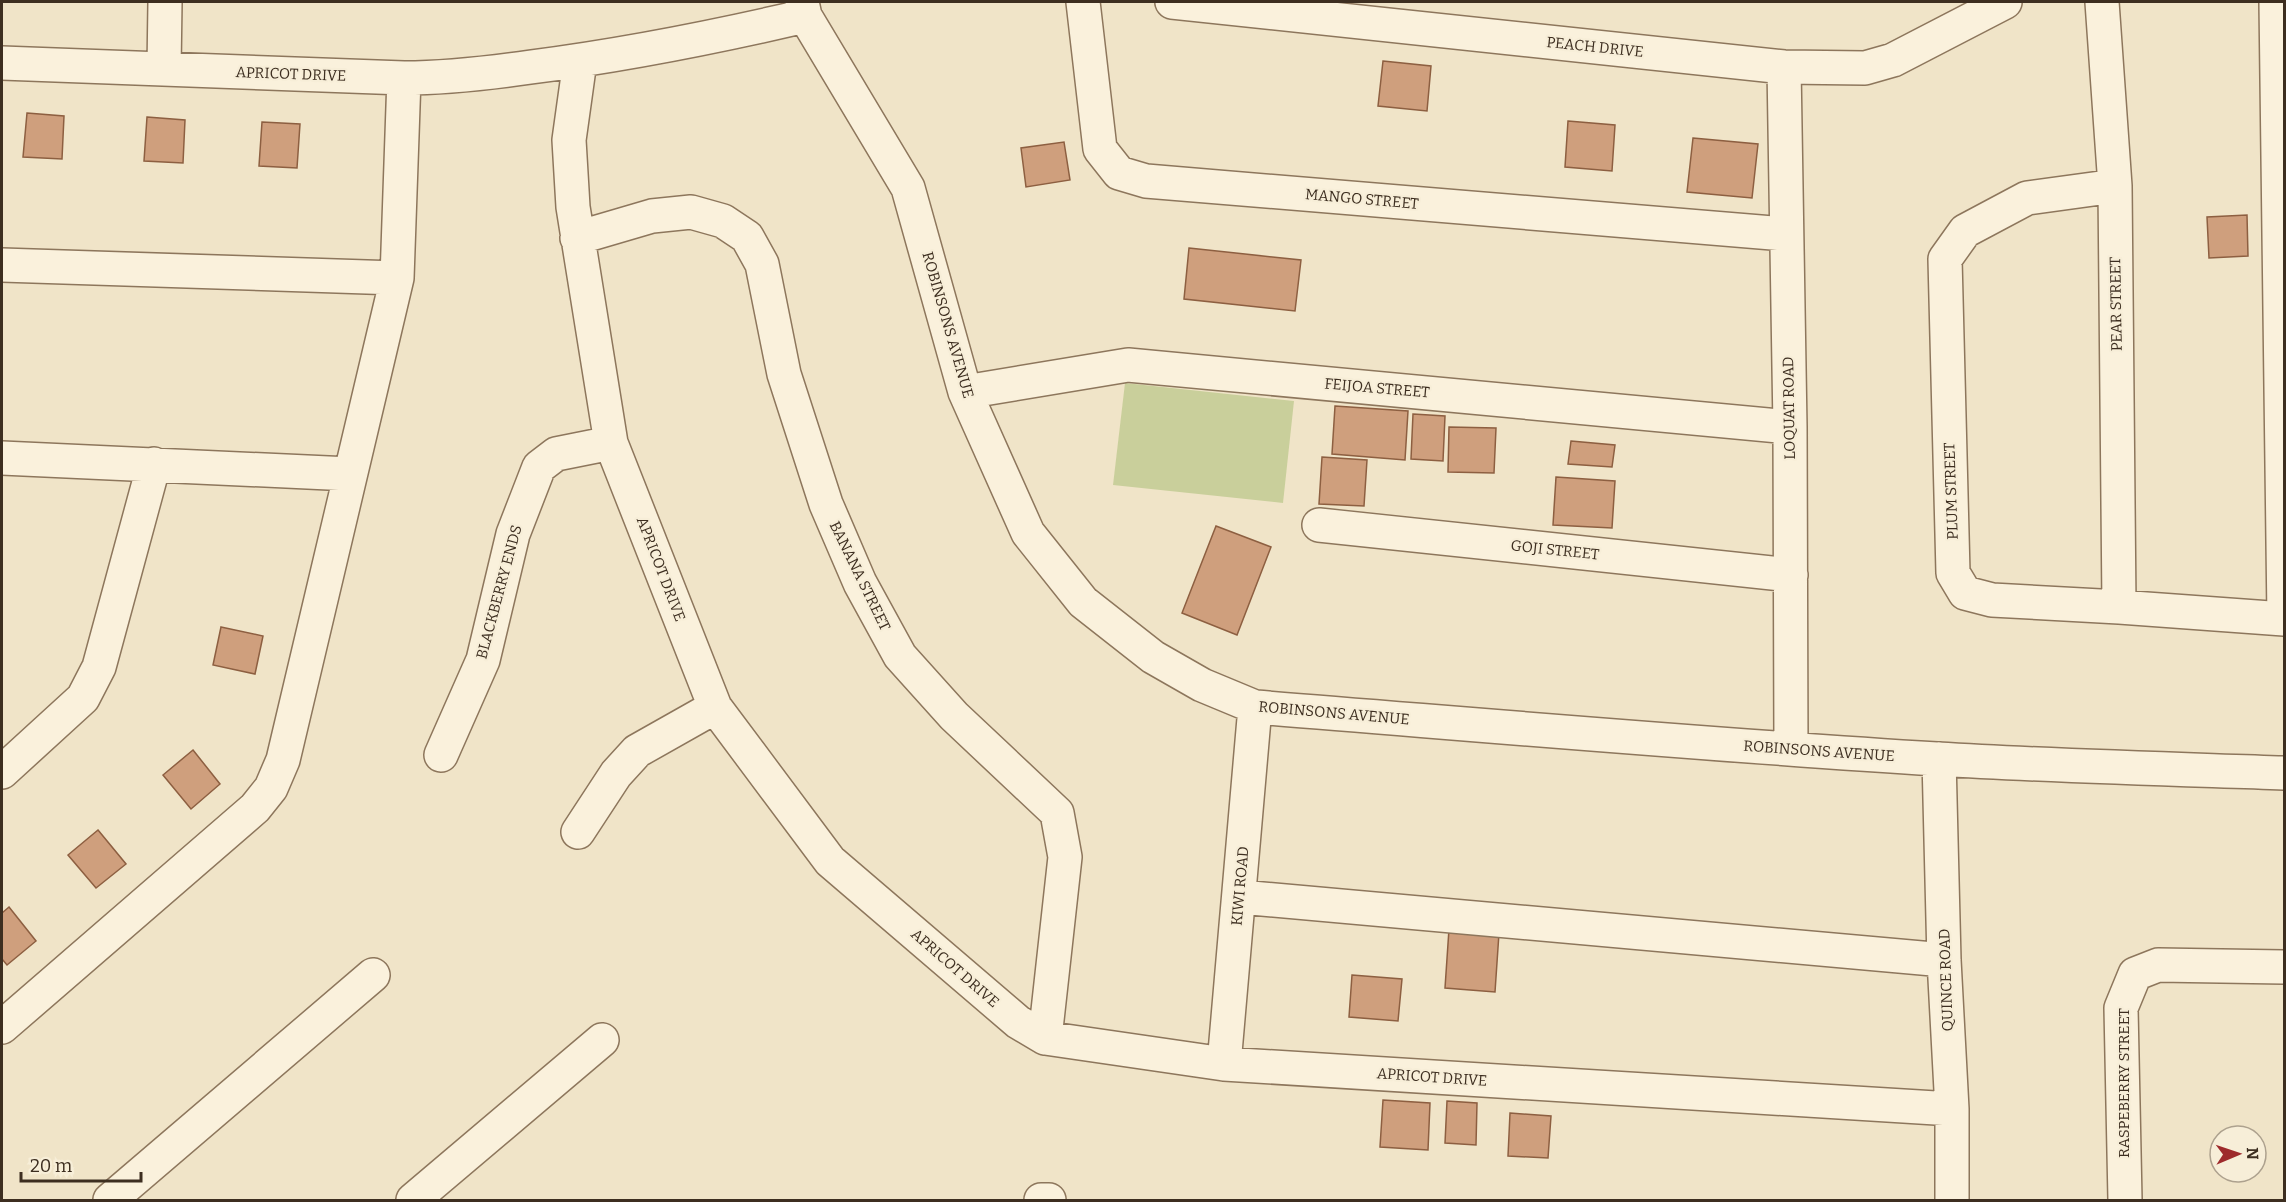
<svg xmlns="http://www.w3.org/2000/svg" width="2286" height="1202" font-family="Bitter,serif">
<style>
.garden{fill:#c9cf9b}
.building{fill:#cf9f7d;stroke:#8d5f41;stroke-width:1.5}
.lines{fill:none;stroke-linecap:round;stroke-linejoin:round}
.minor-casing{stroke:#8d765c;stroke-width:36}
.minor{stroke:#faf1dc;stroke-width:33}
.labels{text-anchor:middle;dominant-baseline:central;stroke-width:4.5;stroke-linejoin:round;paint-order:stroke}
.street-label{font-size:15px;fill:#3d2e20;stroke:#f7eed8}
</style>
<rect width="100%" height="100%" fill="#f0e4c8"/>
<path class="garden" d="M1125,383l169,18 -11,102 -170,-18z"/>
<path class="building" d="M1383,61l48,5 -4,45 -49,-5z
M27,113l37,3 -2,43 -39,-2z
M147,117l38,3 -2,43 -39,-2z
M1568,121l47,4 -3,46 -47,-4z
M262,122l38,2 -3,44 -38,-2z
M1693,138l65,6 -6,54 -65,-6z
M1064,142l6,38 -44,7 -5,-39z
M2247,215l1,41 -39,2 -2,-41z
M1189,248l112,12 -6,51 -111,-12z
M1335,406l73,5 -3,49 -73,-6z
M1413,414l32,2 -2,45 -32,-2z
M1449,427l47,1 -2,45 -46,-1z
M1571,441l44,4 -3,22 -44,-3z
M1322,457l45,3 -3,46 -45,-2z
M1556,477l59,4 -3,47 -59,-3z
M1216,526l55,21 -34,88 -55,-22z
M221,627l42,9 -8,38 -42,-9z
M193,750l27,34 -29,25 -28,-34z
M98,830l28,34 -30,24 -28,-33z
M9,907l27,34 -29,24 -5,-6v-46z
M1449,929l50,4 -4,59 -50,-4z
M1352,975l50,4 -4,42 -49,-4z
M1383,1100l47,3 -2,47 -48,-3z
M1447,1101l30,2 -1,42 -31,-2z
M1510,1113l41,3 -3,42 -40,-2z"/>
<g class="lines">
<g class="minor-casing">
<path id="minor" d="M802,2l3,14 103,172 57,204 63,141 55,69 70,55 49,28 53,22c227,18 455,38 682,52 116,7 232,10 347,14
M1083,2l17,147 19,24 27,8 639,53
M1172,2l612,65 81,1 28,-8 112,-58
M2102,2l13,184 4,421
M2276,2l8,617
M580,61l-11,79 4,67 38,236 104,264 115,154 188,161 27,16 179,26 728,45
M2,63l402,15c43,0 85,-5 127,-11 93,-12 184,-30 274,-51
M1784,67l6,360 1,322
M164,69l1,-67
M2115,186l-88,12 -62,33 -20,28 8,314 12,20 27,7 127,7 165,12
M577,238l75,-22 39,-4 32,9 24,16 15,27 22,110 42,130 34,79 40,73 54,60 103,97 8,44 -20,181
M2,265l395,13
M965,392l163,-27 662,62
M2,458l348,16
M1319,525l472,50
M441,755l42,-95 30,-126 26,-67 17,-13 55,-11
M1939,759l5,201 8,149v91
M2,772l81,-74 16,-31 55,-203
M578,832l38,-58 21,-23 78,-44
M1240,897l704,63
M2,1027l253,-219 16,-20 12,-28 114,-482 7,-200
M1224,1064l31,-357
M110,1200l263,-225
M413,1200l189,-160
M1041,1200h8
M2125,1200l-4,-192 14,-34 23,-9 126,2"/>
</g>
<use href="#minor" class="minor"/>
</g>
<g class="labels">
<g class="street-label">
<text transform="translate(1595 47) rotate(6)">PEACH DRIVE</text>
<text transform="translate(291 74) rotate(2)">APRICOT DRIVE</text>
<text transform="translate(1362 199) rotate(5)">MANGO STREET</text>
<text transform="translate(2116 304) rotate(-91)">PEAR STREET</text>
<text transform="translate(948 325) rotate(74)">ROBINSONS AVENUE</text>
<text transform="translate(1377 388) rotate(5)">FEIJOA STREET</text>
<text transform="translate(1789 408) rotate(-91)">LOQUAT ROAD</text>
<text transform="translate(1951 491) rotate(-92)">PLUM STREET</text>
<text transform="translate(1555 550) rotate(6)">GOJI STREET</text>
<text transform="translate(661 569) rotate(69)">APRICOT DRIVE</text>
<text transform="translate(860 576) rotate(64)">BANANA STREET</text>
<text transform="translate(499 592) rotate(-75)">BLACKBERRY ENDS</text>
<text transform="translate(1334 713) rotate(5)">ROBINSONS AVENUE</text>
<text transform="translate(1819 751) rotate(4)">ROBINSONS AVENUE</text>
<text transform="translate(1240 886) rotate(-85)">KIWI ROAD</text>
<text transform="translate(955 968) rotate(41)">APRICOT DRIVE</text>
<text transform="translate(1946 980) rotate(-92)">QUINCE ROAD</text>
<text transform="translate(1432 1077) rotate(4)">APRICOT DRIVE</text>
<text transform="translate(2124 1083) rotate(-90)">RASPEBERRY STREET</text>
</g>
</g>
<rect width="2286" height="1202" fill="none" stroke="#3d2e20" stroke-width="6"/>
<g transform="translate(2238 1154) rotate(88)"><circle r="28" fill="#f7eed8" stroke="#ada18e" stroke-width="1.5"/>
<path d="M0-4.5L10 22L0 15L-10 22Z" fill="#9e2a2b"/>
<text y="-9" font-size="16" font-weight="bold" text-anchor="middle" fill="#3d2e20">N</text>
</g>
<path d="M21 1172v9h120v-9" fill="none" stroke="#3d2e20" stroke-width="3"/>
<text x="30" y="1172" font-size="18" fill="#3d2e20" stroke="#f7eed8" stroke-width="4.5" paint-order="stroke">20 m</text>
</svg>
